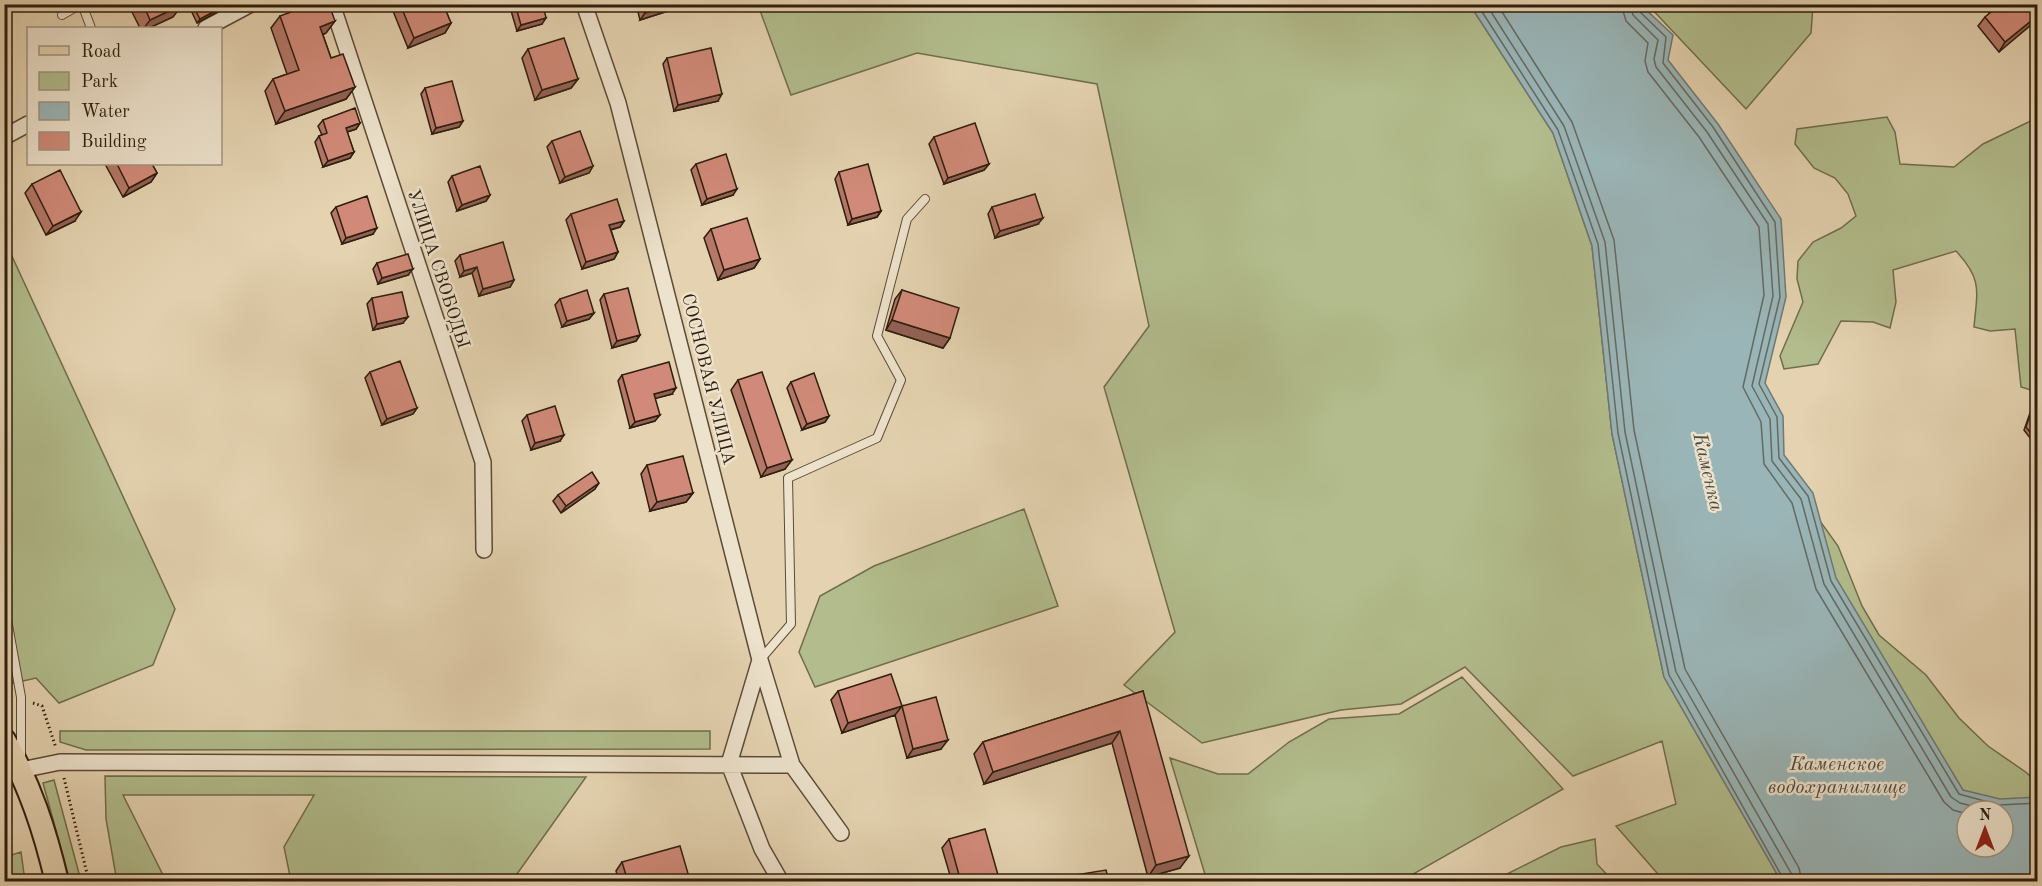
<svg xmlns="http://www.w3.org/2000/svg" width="2042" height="886" font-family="'Old Standard TT',serif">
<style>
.green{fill:#b2bc8c;stroke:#706d4d;stroke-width:1.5}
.water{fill:#9ab5b7;stroke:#6f7973;stroke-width:1.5;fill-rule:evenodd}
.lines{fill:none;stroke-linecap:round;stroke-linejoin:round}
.shore{stroke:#646a62;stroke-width:1.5}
.lane-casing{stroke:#5c4b36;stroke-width:10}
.street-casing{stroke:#5c4b36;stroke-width:18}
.primary-casing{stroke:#2f1e0e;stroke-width:26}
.path{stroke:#2f1e0e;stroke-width:3;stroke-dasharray:1.5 3;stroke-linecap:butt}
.lane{stroke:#ede2cc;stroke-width:8}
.street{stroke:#ede2cc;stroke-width:15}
.primary{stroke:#e4d2b0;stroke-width:22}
.wall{fill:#b47768;stroke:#2f1e0e;stroke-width:1.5}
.shaded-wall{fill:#926155;stroke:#2f1e0e;stroke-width:1.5}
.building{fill:#d18a79;stroke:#2f1e0e;stroke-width:1.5}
.labels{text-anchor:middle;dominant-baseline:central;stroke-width:5;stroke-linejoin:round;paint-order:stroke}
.street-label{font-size:18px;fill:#2f1e0e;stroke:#ede2cc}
.water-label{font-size:20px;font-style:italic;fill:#4f4b41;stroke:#ede2cc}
</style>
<rect width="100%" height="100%" fill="#e4d2b0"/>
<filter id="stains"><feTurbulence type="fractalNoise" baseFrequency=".00333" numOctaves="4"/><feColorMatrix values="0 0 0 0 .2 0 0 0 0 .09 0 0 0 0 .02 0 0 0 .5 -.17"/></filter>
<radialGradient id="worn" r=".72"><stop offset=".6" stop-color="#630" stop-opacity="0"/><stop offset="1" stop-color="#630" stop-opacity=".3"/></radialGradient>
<path class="green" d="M758,5h712l83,128 39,113 20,188 52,243 117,204h-117l-48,-55 60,-22 -14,-63 -89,35 -108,-109 -64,37 -60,6 -139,33 -78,-58 51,-53 -71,-245 45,-61 -52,-242 -180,-31 -126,42z
M1648,5h165l-2,28 -65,76z
M1887,117l8,15 5,32 54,3 29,-23 54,-26v274l-16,-5 -6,-58 -25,2 -16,-4c3,-36 9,-47 -18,-76l-63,19 3,32 -6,26 -17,-6 -32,-1 -23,43 -34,5 -4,-13 23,-54 -6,-23 1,-18 15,-19 28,-14 15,-12 -8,-22 -13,-16 -21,-10 -19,-24 2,-15z
M4,239l171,370 -22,56 -94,38 -23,-25 -31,7z
M1807,503l31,43 24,60 17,29 47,40 33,43 29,28 39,27 10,11v32l-42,-16 -27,11 -132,-212z
M1024,509l34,97 -243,81 -16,-35 21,-56 54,-30z
M1462,677l101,112 -162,92h-194l-37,-123 48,16h30l41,-32 40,-23 70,-5z
M60,731h650v18l-624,1 -26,-8z
M105,776l481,1 -74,104h-221l-7,-34 30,-52h-191l43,86 -49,1 -11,-63z
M54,780l27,101h-11l-27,-98z
M1595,839l2,25 16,17h-120l68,-34z
M21,852l4,29h-20v-24z"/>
<path class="water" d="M1470,5h171l32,30 -5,25 50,64 63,95 5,78 -21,86 18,33 1,39 29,38 23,85 127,212 37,9 37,-2v84h-256l-117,-204 -52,-243 -20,-188 -39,-113zM1967,811h36v36h-36z"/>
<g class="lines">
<path class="shore" d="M1477,4l81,126 40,114 20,189 51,242 116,207
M1486,4l78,122 41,116 20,190 51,240 115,201 2,9
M1497,4l75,118 42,118 20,190 51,239 114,199 3,14
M1621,4l5,17 22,22 -3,18 3,11 51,65 60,90 5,68 -21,92 18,35 3,42 28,39 24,86 128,213 9,8 14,4
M1630,4l3,11 25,25 -4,19 2,8 51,65 61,92 5,72 -21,90 18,33 2,42 29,38 23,85 127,213 9,6 32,8
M1637,4l2,7 27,26 -3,26 50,64 62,95 5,75 -21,87 18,33 2,41 29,38 23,85 128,213 40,11 39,-2"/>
<g class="lane-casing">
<path id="lane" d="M82,4l9,24
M62,15l19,-11
M4,603l17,94v59
M760,660l31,-36 -3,-146 89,-40 24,-58 -24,-44 30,-117 18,-20"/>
</g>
<g class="street-casing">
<path id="street" d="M332,4l151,458 1,88
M584,4l34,99 142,557 -31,104
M206,28l45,-24
M4,137l24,-13
M729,764l33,85 19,33
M792,765l49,68
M21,770l39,-8 732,3 -32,-105"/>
</g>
<g class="primary-casing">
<path id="primary" d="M4,740c26,45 41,91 53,142"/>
</g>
<path class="path" d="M33,703l9,3 14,42
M64,778l25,104"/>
<use href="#lane" class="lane"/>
<use href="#street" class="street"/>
<use href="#primary" class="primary"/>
</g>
<path class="wall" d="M128,4h54l-9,13 -24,11h-9z
M188,4h44l-35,19z
M397,4h46l8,19 -6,10 -37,15 -15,-37z
M509,4h34l-1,20 -25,7z
M636,4h46l-2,3 -40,13z
M1987,4h50l-38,48 -21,-26 7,-9 4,-3z
M280,16l55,5 -9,12 -3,2 8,23 24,29 -9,12 -70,25 -11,-33 8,-12 14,-5 -16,-46z
M528,49l50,30 -7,9 -36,12 -13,-42z
M667,58l51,43 -44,10 -11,-47z
M425,88l38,33 -4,6 -27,7 -11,-40z
M323,120l37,3 -4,6 -9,3 7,20 -4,6 -27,9 -8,-25 4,-6 3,-1 -4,-9z
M934,137l55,27 -5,6 -40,14 -15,-40z
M552,141l41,25 -4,7 -29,10 -13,-36z
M105,164h47l5,9 -6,9 -28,15z
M696,164l37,31 -31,10 -11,-35z
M839,172l42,39 -4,6 -29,8 -13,-46z
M452,176l38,19 -4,6 -29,10 -9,-29z
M32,184l43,37 -29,14 -21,-42z
M336,207l37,27 -31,10 -11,-31z
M992,207l46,17 -43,14 -7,-24z
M571,214l53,7 -4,6 -9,3 7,22 -4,7 -32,10 -16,-49z
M711,229l49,30 -6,9 -36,12 -14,-42z
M460,255l54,25 -4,7 -31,9 -7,-23 -12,4 -5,-16z
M377,263l31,12 -30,9 -5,-15z
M902,290l48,48 -7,10 -57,-18 9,-31z
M604,294l36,41 -4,6 -24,7 -12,-48z
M372,298l31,25 -30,7 -6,-26z
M560,299l34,14 -5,6 -27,8 -7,-22z
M370,372l47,36 -4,6 -31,11 -17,-47z
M622,375l50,19 -17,4v23l-25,7 -12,-47z
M738,380l47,89 -24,8 -30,-87z
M791,382l38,34 -4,6 -23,8 -15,-42z
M2037,393v54l-13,-17z
M527,415l33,26 -29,9 -9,-29z
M647,465l46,28 -7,9 -36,9 -9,-37z
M595,489l-34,24 -8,-12 5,-6z
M838,691l64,15 39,43 -34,9 -12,-43 -53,18 -11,-33z
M1143,691l37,177 -32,9 -36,-134 -128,41 -10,-30 9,-12z
M949,839l51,43h-48l-10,-34z
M622,862l63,20h-66l-3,-11z
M1075,875l34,7h-39z"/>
<path class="shaded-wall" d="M228,4h4l-35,19 3,-4z
M672,4h10l-2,3 -40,13 5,-7z
M182,5l-9,12 -24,11h-5l6,-8z
M2037,16v4l-38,32 6,-10z
M546,18l-4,6 -25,7 4,-6z
M335,21l-9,12 -15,6 9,-12z
M451,23l-6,10 -37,15 6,-10z
M578,79l-7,9 -36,12 7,-10z
M355,87l-9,12 -70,25 9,-13z
M722,94l-4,7 -44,10 4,-6z
M463,121l-4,6 -27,7 4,-6z
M360,123l-4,6 -15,5 5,-6z
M354,152l-4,6 -27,9 5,-6z
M989,164l-5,6 -40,14 4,-6z
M593,166l-4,7 -29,10 5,-6z
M157,173l-6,9 -28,15 6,-9z
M737,189l-4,6 -31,10 5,-6z
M490,195l-4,6 -29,10 5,-6z
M881,211l-4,6 -29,8 4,-6z
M81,212l-6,9 -29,14 7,-9z
M1043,218l-5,6 -43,14 5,-7z
M624,221l-4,6 -15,4 4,-6z
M377,228l-4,6 -31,10 4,-6z
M618,252l-4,7 -32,10 4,-7z
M760,259l-6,9 -36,12 6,-10z
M477,267l-5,6 -12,4 4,-6z
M413,269l-5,6 -30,9 4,-6z
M514,280l-4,7 -31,9 4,-7z
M594,313l-5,6 -27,8 5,-6z
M408,317l-5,6 -30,7 4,-6z
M892,320l58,18 -7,10 -57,-18z
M640,335l-4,6 -24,7 5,-7z
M676,388l-4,6 -22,6 4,-6z
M417,408l-4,6 -31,11 5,-6z
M660,415l-5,6 -25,7 5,-6z
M829,416l-4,6 -23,8 5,-6z
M564,435l-4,6 -29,9 4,-7z
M792,460l-7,9 -24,8 6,-9z
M599,483l-4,6 -34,24 5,-7z
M693,493l-7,9 -36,9 7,-9z
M902,706l-7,9 -53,18 6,-10z
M1120,731l-8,12 -128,41 9,-12z
M948,740l-7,9 -34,9 6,-9z
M1189,856l-9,12 -32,9 8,-12z
M689,877l-4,5h-12z"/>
<path class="building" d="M143,4h39v1l-32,15z
M192,4h36l-28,15z
M313,4h16l6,17 -15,6 11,31 12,-4 12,33 -70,24 -12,-32 26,-9 -19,-54z
M400,4h43l8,19 -37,15z
M515,4h28l3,14 -25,7z
M642,4h30l-27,9z
M1995,4h42v12l-32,26 -20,-25 11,-9z
M4,26l4,7 -4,1z
M564,38l14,41 -36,11 -14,-41z
M711,48l11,46 -44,11 -11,-47z
M452,81l11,40 -27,7 -11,-40z
M355,108l5,15 -14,5 8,24 -26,9 -9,-25 8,-3 -4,-13z
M975,123l14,41 -41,14 -14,-41z
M580,131l13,35 -28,11 -13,-36z
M726,154l11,35 -30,10 -11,-35z
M117,164h35l5,9 -28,15z
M868,164l13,47 -29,8 -13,-47z
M480,166l10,29 -28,10 -10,-29z
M60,170l21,42 -28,14 -21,-42z
M1035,194l8,24 -43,13 -8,-24z
M367,196l10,32 -31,10 -10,-31z
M617,199l7,22 -15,4 9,27 -32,10 -15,-48z
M747,218l13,41 -36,11 -13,-41z
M503,242l11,38 -31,9 -6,-22 -13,4 -4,-16z
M408,254l5,15 -31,9 -5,-15z
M628,288l12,47 -23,6 -13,-47z
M587,290l7,23 -27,8 -7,-22z
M902,290l57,18 -9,30 -58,-18z
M402,292l6,25 -31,7 -5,-26z
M400,361l17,47 -30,11 -17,-47z
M669,362l7,26 -22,6 6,21 -25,7 -13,-47z
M762,372l30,88 -25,8 -29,-88z
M814,373l15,43 -22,8 -16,-42z
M2037,395v46l-11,-14z
M555,406l9,29 -29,8 -8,-28z
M683,456l10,37 -36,9 -10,-37z
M592,472l7,11 -33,23 -8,-11z
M891,674l11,32 -54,17 -10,-32z
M1143,691l46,165 -33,9 -36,-134 -127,41 -10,-30z
M936,697l12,43 -35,9 -11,-43z
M985,829l15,53h-39l-12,-43z
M680,846l9,31 -16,5h-45l-6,-20z
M1106,870l3,12h-33l-1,-7z
M1066,877l1,5h-26z"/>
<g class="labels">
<g class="street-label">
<text transform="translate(438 269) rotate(72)">УЛИЦА СВОБОДЫ</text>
<text transform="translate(708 379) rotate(76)">СОСНОВАЯ УЛИЦА</text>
</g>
<g class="water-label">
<text transform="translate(1707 472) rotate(77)">Каменка</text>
<text x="1837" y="765">Каменское<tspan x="1837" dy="23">водохранилище</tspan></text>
</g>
</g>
<rect width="2042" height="886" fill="none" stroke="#e4d2b0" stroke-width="24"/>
<rect x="6" y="6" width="2030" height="874" fill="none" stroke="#2f1e0e" stroke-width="3"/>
<rect x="12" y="12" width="2018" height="862" fill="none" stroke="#2f1e0e" stroke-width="1.5"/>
<rect x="27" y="27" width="195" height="138" fill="#ede2cc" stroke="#a19480" stroke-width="1.5"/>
<rect x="39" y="46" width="30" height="9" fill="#e4d2b0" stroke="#a19480" stroke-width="1.5"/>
<text x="81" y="57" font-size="18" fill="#2f1e0e">Road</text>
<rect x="39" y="72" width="30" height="18" fill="#b2bc8c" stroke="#a19480" stroke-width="1.5"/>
<text x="81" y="87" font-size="18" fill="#2f1e0e">Park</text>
<rect x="39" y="102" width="30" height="18" fill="#9ab5b7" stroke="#a19480" stroke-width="1.5"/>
<text x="81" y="117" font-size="18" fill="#2f1e0e">Water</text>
<rect x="39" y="132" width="30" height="18" fill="#d18a79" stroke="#a19480" stroke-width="1.5"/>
<text x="81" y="147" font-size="18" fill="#2f1e0e">Building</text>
<g transform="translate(1985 829)"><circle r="28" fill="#ede2cc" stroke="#a19480" stroke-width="1.5"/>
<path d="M0-4.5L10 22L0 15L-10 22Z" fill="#8f2418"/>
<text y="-9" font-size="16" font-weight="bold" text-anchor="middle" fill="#2f1e0e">N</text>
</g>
<rect width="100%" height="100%" filter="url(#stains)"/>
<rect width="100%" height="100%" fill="url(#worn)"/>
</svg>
